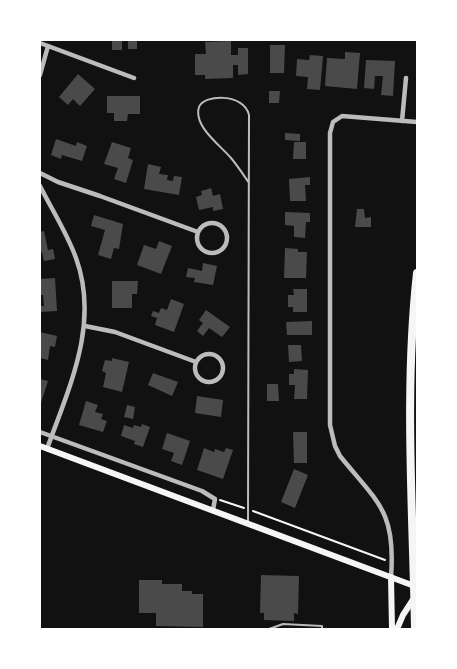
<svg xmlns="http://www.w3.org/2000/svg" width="457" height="669" font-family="'Golos Text',sans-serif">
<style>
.building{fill:#4a4a4a}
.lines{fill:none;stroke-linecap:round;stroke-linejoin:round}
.path{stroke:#f5f5f5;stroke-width:2}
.service{stroke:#bcbcbc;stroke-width:2}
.minor{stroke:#bcbcbc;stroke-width:4.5}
.secondary{stroke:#f5f5f5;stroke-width:6}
.trunk{stroke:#f5f5f5;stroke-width:8}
</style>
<rect width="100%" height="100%" fill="#111"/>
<path class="building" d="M112,40h10v10h-10z
M128,40h9v9h-9z
M231,41v14h7v-7h10v26l-10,1v-10h-5v13l-28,1v-4h-10v-21h11l-1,-12z
M270,45h15l-1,28h-14z
M345,52l15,1 -3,36 -32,-3 2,-28 18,1z
M310,55l13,1 -3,34 -13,-1 1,-12 -12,-1 1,-17 12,1z
M366,60l29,1 -2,35 -12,-1 2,-19h-8l-1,13 -10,-1z
M78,74l17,15 -15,17 -7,-7 -5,6 -9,-8z
M269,91h11l-1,12h-10z
M107,96h33v18h-12l-1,7h-13v-8h-7z
M285,133l15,1v7l-15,-1z
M56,139l20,7 1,-4 10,4 -5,15 -20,-6 -1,4 -10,-4z
M112,142l19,6 -3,10 5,2 -7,23 -12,-4 4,-11 -14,-4z
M294,142h12v17h-13z
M148,164l13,3 -2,7 9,1 -1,5 6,1 1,-5 8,1 -3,18 -35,-6z
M310,177v8h-5l1,16h-16l-1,-22z
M211,188l2,8 7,-2 3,15 -10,2v-4l-14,3 -3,-13 6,-2 -1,-4z
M357,209h7l1,9 6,-1v10h-16z
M285,212l25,1v9h-4l-1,16 -11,-1v-11l-9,-1z
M94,215l29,9 -4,25 -5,-1 -3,11 -13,-4 7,-25 -14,-4z
M44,231l4,19 5,-1 2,10 -11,2 -2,-9 -2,1v-21z
M159,241l13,5 -11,28 -24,-9 7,-20 12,4z
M285,248l13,1v3h9l-1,26h-22z
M203,263l14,3 -4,19 -19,-3 1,-4 -9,-1 2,-9 14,3z
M55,278l2,33 -17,1v-6h4l-1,-11h-3v-16z
M112,281h26l-1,13h-5v14h-20z
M293,289h14v23h-14v-5h-5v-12h6z
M171,299l13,5 -10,28 -19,-7 2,-7 -6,-2 2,-5 6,2 2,-5 6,2z
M206,310l24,17 -8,10 -13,-9 -6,8 -6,-5 6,-8 -4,-3z
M312,321v14h-25l-1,-13z
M40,332l17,4 -2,11 -5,-1 -2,14 -8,-2z
M288,345h13l1,16 -13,1z
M112,358l17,4 -7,30 -19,-5 3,-14 -4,-2 3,-11 7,1z
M294,369l14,1 -1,29h-13l1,-14h-6v-11h5z
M153,373l25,9 -6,14 -24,-11z
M40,379l8,2 -8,25z
M267,384h11l1,17h-12z
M197,396l26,4 -2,17 -26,-4z
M86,401l12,4 -3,7 8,2 -2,5 6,2 -4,11 -24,-7z
M127,405l8,2 -2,12 -9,-2z
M142,424l8,3 -7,20 -9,-3 1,-3 -14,-5 3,-11 9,3 1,-3 7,2z
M293,432h14v31h-13z
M167,433l23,8 -8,24 -11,-4 3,-8 -12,-4z
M204,448l10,4 1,-3 9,3 2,-4 7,2 -10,29 -26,-9z
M294,469l14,6 -13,33 -14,-6z
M261,575l38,1 -1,38 -4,-1v8l-30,-1v-7h-4z
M139,580h23v4h20v7h10v3h11v33l-47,-1v-13h-17z"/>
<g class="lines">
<path class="path" d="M220,500l24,8
M253,511l132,49"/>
<path class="service" d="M248,521l1,-406c-5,-22 -45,-21 -50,-8 -6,19 21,38 32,51 6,7 12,16 18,25
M269,629l14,-5 39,2v3"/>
<path class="minor" d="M40,43l94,35
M40,75l8,-29
M402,121l4,-43
M40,173l18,9 42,14 98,36
M40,186c12,24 27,47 36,72 24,66 -7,129 -29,191
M197 238a15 15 0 1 1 30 0a15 15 0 1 1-30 0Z
M85,326l30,6 81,30
M195 368a14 14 0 1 1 28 0a14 14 0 1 1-28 0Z
M40,432l162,59 13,8 -2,11
M391,577c5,-66 -13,-74 -51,-121l-5,-10 -5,-21v-292l3,-11 9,-6 75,6"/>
<path class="secondary" d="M40,446l377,141
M391,577l1,52
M397,629l6,-14 13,-20"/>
<path class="trunk" d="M415,629c-2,-118 -11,-238 2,-356"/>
</g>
<rect width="457" height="669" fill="none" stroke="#ffffff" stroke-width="82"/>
</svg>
